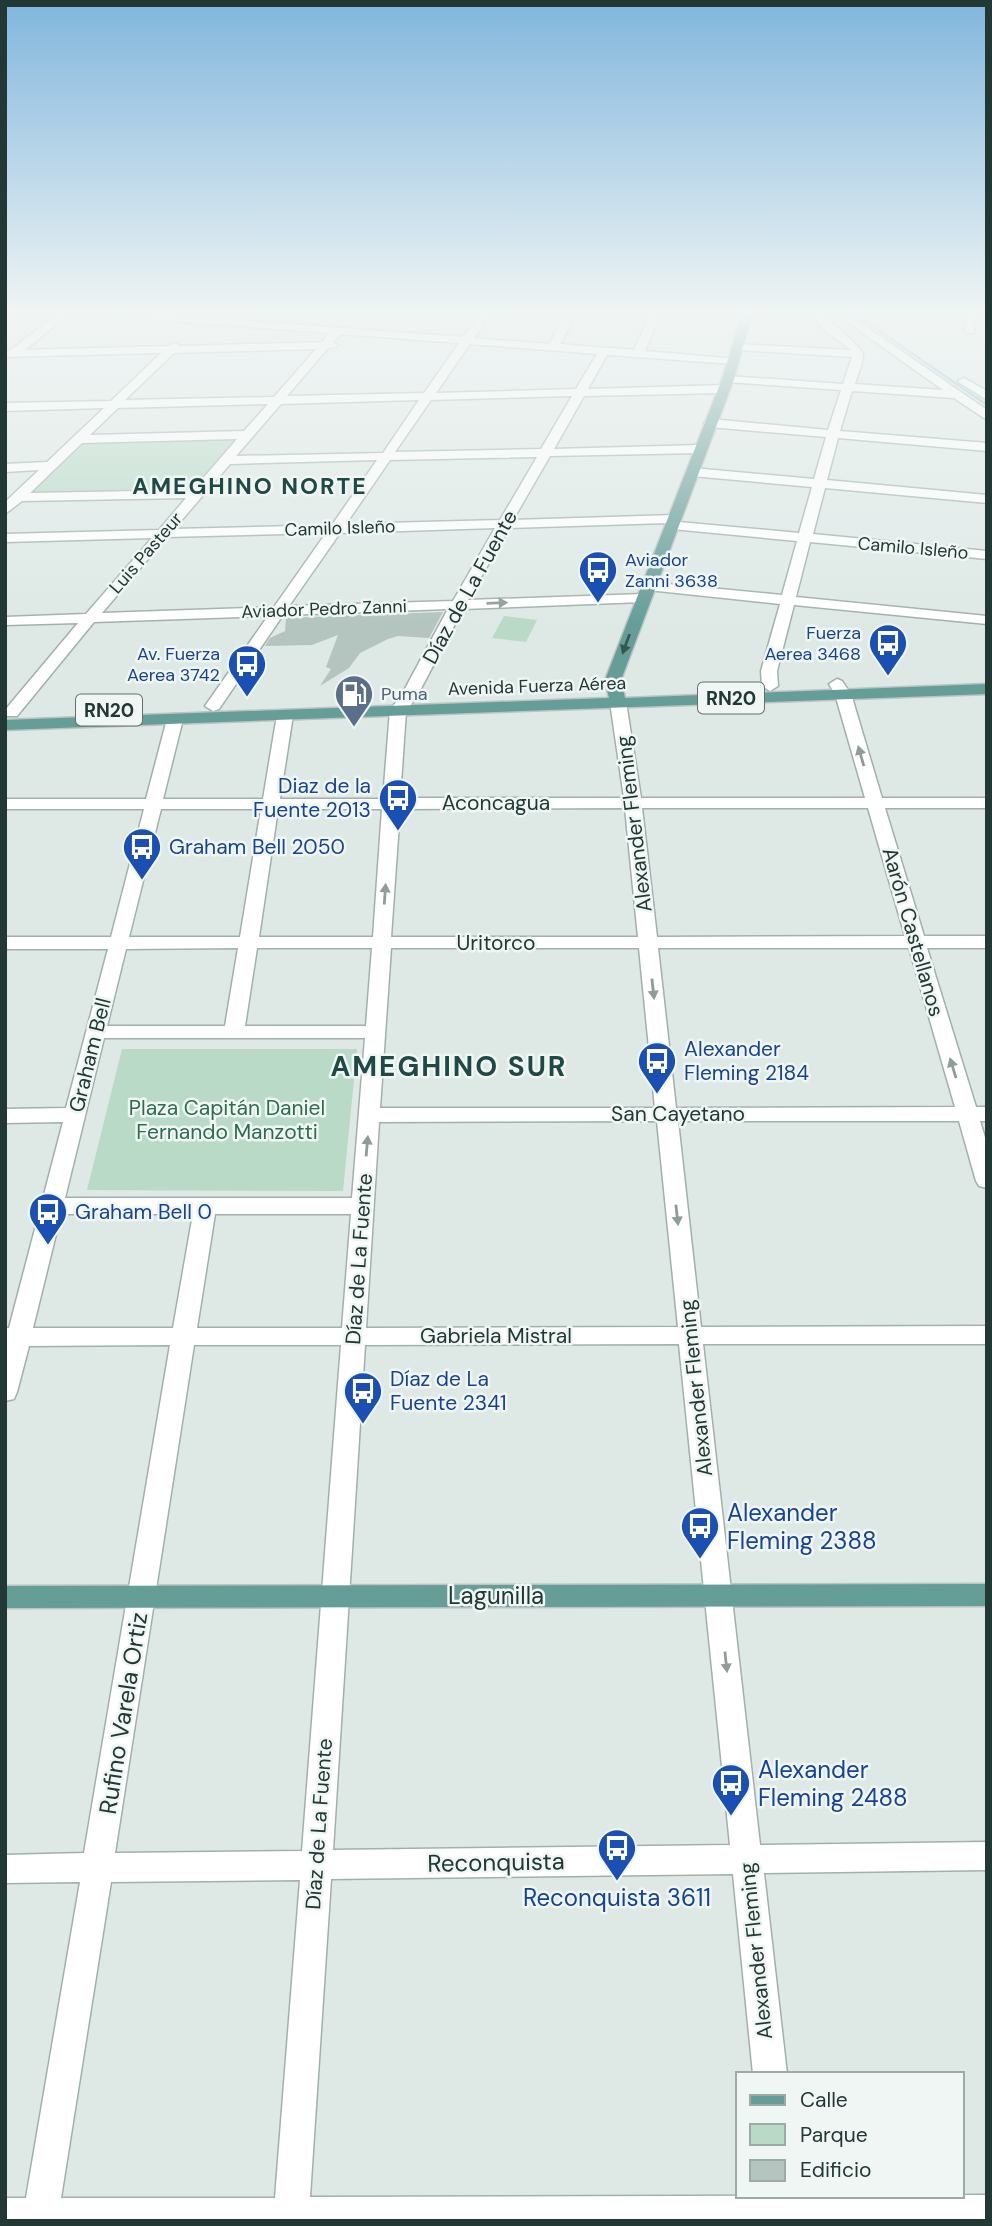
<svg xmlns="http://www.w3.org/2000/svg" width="992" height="2226" font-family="'DM Sans',sans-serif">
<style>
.green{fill:#b8dac6}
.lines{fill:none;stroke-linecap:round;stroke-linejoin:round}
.stream{stroke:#88b8cd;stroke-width:2.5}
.building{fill:#b4c4bf}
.minor-casing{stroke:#a2b0ad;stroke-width:3}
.major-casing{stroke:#bcc3c2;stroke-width:3}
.minor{fill:#fff;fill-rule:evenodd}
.major{fill:#659d97;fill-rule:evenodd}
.oneway{fill:#909c9a}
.oneway2{fill:#355652}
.labels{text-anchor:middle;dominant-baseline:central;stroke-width:5;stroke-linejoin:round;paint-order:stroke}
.far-street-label{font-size:18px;fill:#213835;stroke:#eff6f3}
.far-transit-label{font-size:18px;fill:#164399;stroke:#eff6f3;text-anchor:end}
.far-service-label{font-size:18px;fill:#4e5e75;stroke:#eff6f3;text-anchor:start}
.shield{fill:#eff6f3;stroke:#5f716e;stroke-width:2}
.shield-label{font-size:19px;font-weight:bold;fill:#213835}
.street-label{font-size:21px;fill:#213835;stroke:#eff6f3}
.transit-label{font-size:21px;fill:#164399;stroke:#eff6f3;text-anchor:start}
.park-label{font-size:21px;fill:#2d6d4f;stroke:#eff6f3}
.far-district-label{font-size:23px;font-weight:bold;letter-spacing:2px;fill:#1e4945;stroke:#eff6f3}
.near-transit-label{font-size:24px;fill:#164399;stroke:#eff6f3;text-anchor:start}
.near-street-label{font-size:24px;fill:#213835;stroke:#eff6f3}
.district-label{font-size:28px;font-weight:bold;letter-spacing:2px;fill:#1e4945;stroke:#eff6f3}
</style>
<rect width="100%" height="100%" fill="#dee9e6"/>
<path class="green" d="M238,437l-45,50 -165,6 57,-52z
M504,616l33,4 -11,22 -34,-4z
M122,1049h235l-14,142 -256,-1z"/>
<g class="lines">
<path class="stream" d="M855,314l132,91"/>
</g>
<path class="building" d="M443,612l-14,26 -31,-2 -10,3 -28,14 -11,15 -29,18 11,-17 -5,-2 12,-32 -26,10 -47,1 5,-8 15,-7 1,-13z"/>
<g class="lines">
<g class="minor-casing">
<path id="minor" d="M57,314h12l-44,36 143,-4 7,-3 5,3 142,-4 7,-9 -212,-16 -5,-3h46l305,23 17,-23h10l-16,24 75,6 17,-30h10l-16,30 74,6 16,-36h10l-15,37 93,8v4l-4,1 -127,-9 -19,34 135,-4 6,4 -6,4 -139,3 -30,53 146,-4 6,4 -6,4 -150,3 -37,64 161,-5 5,1v6l120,11 13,-46 -120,-11 -6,-4 6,-4 122,11 12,-42 -116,-10 -6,-4 6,-4 118,11 13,-40 -113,-8 -6,-3 6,-3 115,8 9,-27 -114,-7 -6,-3 6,-3 113,6 -27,-20 -13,-16h11c9,10 42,32 41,43 -1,9 -6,19 -8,27l88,6 -107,-76h12l139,96v10l-33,-22 -102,-7 -12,40 147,12v8l-149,-13 -11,42 160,15v8l-162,-15 -12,46 174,17v8l-177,-17 -14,55 191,19v8l-193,-19 -17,66 1,15 -8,5 -8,-5 -1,-15 19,-67 -132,-14 -7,-4 7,-4 134,13 15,-54 -125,-12 -5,-1v-5l-158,5 -41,72 175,-6 7,4 -7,4 -180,7 -47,89 -10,13 -6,87h224l-14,-96 8,-5 8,5 15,96h224l-30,-104 -6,-10 8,-5 5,2 9,13 31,104h105v10h-102l39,128h63v12h-60l49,159h11v14h-7l7,23v44l-8,-2 -3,-5 -17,-60h-281l23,206 286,-1v18h-284l57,501 227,-3v28l-223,3 23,201h-34l-20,-200 -402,5 -21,318 677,-2v26h-982v-23h21l54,-316 -75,1v-28l79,-2 86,-508 -141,1 -12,46 -3,7 -9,2v-73h4l54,-206 -58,1v-14l61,-1 42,-159h-103v-12h106l33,-128h-139v-10h141l21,-80 8,-5 8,5 -20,80h100l14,-84 8,-5 8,5 -13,84h103l7,-89 11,-14 47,-87 -165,6 -64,94 -6,2 -8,-5 63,-90 -174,6 -77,94h-12v-6l73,-87 -73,2v-8l81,-3 66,-76 -147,4v-8l154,-4 27,-32 -164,3 -17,13v-12l34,-32 -34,2v-8l42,-2 57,-54 -99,3v-8l106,-2 50,-48 -156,4v-6l6,-1zM340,334l119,9 -35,50 -137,3 41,-48 8,-1 2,-2 -5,-3zM470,344l127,10 -21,35 -140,4zM316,349l-42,48 -149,3 49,-47zM572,396l-31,53 -146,3 36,-52zM419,400l-36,53 -147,3 45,-52zM268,404l-24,27 -154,4 28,-27zM237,439l-44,51 -163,3 52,-50zM537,457l-37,63 -154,4 44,-64zM377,460l-45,65 -158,4 56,-65zM495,528l-42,73 -164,5 51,-73zM326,533l-52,74 -172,6 65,-76zM625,808l13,129h-247l9,-128zM642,808h226l37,128 -248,1zM161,809h100l-21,128h-111zM278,809h104l-9,128h-114zM238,948l-13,78h-118l19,-77zM257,948h115l-6,78h-121zM391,948h248l16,160h-275zM658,948h251l46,159 -279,1zM104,1038h261l-13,160h-287zM657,1121l21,206 -312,1 13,-206zM61,1214h132l-20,114h-140zM215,1214h136l-9,114h-145zM679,1344l51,501 -397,5 32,-505zM194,1345h147l-39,506 -187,2zM300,1880l-25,318h-214l50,-316z
M966,314h10l-2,20 -9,-2z
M964,378l23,13v9l-27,-17 -2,-2z"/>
</g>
<g class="major-casing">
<path id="major" d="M742,314h10l-18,65 -113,301 4,18 362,-14v10l-982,36v-10l604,-22 -4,-18 117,-301z
M987,1584v22l-982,2v-22z"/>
</g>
<use href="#minor" class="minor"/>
<use href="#major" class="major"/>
</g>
<defs><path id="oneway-solid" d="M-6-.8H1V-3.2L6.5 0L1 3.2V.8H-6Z" transform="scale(1.75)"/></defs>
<g class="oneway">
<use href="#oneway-solid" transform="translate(497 603) rotate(-2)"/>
<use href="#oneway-solid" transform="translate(861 756) rotate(-106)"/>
<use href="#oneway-solid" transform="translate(385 894) rotate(-86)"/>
<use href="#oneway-solid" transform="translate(653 989) rotate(84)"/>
<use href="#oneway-solid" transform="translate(953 1068) rotate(-107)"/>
<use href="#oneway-solid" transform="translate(367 1146) rotate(-85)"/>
<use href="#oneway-solid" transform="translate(677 1215) rotate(84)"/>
<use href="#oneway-solid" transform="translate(726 1662) rotate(84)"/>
</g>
<use class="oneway2" href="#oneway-solid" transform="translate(626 644) rotate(110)"/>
<linearGradient id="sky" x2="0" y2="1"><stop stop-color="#81b6dd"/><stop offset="0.5" stop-color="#f0f5f4"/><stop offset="1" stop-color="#f0f5f4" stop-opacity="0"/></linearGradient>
<rect width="992" height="626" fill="url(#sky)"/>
<defs>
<g id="bus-pin" transform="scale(2.0125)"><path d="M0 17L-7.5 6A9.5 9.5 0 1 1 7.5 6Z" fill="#1a4fb4" stroke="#eff6f3"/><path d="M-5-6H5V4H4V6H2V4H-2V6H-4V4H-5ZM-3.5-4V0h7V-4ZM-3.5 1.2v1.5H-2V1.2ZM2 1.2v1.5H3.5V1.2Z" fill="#fff"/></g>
<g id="fuel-pin" transform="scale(2.0125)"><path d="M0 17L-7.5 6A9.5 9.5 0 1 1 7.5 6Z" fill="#5c6f8a" stroke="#eff6f3"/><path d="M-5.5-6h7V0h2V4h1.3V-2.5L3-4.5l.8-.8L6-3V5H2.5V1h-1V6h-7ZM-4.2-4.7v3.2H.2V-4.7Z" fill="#fff"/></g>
</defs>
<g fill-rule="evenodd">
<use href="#bus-pin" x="598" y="570"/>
<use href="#bus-pin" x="888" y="643"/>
<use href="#bus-pin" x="247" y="664"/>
<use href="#fuel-pin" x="354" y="694"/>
<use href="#bus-pin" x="398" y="798"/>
<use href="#bus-pin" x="142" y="847"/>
<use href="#bus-pin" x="657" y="1061"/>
<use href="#bus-pin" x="48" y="1212"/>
<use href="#bus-pin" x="363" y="1391"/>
<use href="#bus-pin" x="700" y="1526"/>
<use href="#bus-pin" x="731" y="1783"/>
<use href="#bus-pin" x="617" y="1848"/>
</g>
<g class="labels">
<g class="far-street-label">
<text transform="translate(340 528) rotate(-2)">Camilo Isleño</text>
<text transform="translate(913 548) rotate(5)">Camilo Isleño</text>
<text transform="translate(146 553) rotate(-49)">Luis Pasteur</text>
<text transform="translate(324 609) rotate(-2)">Aviador Pedro Zanni</text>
<text transform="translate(537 686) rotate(-2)">Avenida Fuerza Aérea</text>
</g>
<g class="far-transit-label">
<text x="625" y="560" text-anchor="start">Aviador<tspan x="625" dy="21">Zanni 3638</tspan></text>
<text x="861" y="633">Fuerza<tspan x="861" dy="21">Aerea 3468</tspan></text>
<text x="220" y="654">Av. Fuerza<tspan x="220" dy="21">Aerea 3742</tspan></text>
</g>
<g class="far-service-label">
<text x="381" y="694">Puma</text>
</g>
<g class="shield">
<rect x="698" y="682.5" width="66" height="31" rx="5"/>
<rect x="76" y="694.5" width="66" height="31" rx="5"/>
</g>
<g class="shield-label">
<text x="731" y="698">RN20</text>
<text x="109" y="710">RN20</text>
</g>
<g class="street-label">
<text transform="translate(470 587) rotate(-61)">Díaz de La Fuente</text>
<text x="496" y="803">Aconcagua</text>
<text transform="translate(634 824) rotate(-97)">Alexander Fleming</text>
<text transform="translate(913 932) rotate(74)">Aarón Castellanos</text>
<text x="496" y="943">Uritorco</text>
<text transform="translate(90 1055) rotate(-76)">Graham Bell</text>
<text x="678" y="1114">San Cayetano</text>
<text transform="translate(359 1259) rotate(-86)">Díaz de La Fuente</text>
<text x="496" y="1336">Gabriela Mistral</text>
<text transform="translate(696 1388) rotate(-96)">Alexander Fleming</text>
<text transform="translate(319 1824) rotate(-86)">Díaz de La Fuente</text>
<text transform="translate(756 1951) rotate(-96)">Alexander Fleming</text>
</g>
<g class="transit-label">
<text x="371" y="786" text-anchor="end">Diaz de la<tspan x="371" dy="24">Fuente 2013</tspan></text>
<text x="169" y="847">Graham Bell 2050</text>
<text x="684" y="1049">Alexander<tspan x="684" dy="24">Fleming 2184</tspan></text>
<text x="75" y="1212">Graham Bell 0</text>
<text x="390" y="1379">Díaz de La<tspan x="390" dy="24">Fuente 2341</tspan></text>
</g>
<g class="park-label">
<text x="227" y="1108">Plaza Capitán Daniel<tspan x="227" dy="24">Fernando Manzotti</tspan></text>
</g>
<g class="far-district-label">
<text x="250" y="486">AMEGHINO NORTE</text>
</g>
<g class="near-transit-label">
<text x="727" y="1512">Alexander<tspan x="727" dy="28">Fleming 2388</tspan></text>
<text x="758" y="1769">Alexander<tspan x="758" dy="28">Fleming 2488</tspan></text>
<text x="617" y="1897" text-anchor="middle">Reconquista 3611</text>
</g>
<g class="near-street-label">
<text x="496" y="1595">Lagunilla</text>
<text transform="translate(123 1713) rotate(-81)">Rufino Varela Ortiz</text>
<text transform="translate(496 1862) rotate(-1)">Reconquista</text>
</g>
<g class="district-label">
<text x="449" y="1066">AMEGHINO SUR</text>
</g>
</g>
<rect width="992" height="2226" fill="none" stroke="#213835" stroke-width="14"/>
<rect x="736" y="2072" width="228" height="126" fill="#eff6f3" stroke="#9daaa7" stroke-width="2"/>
<rect x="750" y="2095" width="35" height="10" fill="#659d97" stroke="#9daaa7" stroke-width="2"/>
<text x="800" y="2107" font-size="21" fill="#213835">Calle</text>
<rect x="750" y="2124" width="35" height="21" fill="#b8dac6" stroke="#9daaa7" stroke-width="2"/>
<text x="800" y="2142" font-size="21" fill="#213835">Parque</text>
<rect x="750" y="2160" width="35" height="21" fill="#b4c4bf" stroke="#9daaa7" stroke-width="2"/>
<text x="800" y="2177" font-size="21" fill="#213835">Edificio</text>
</svg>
